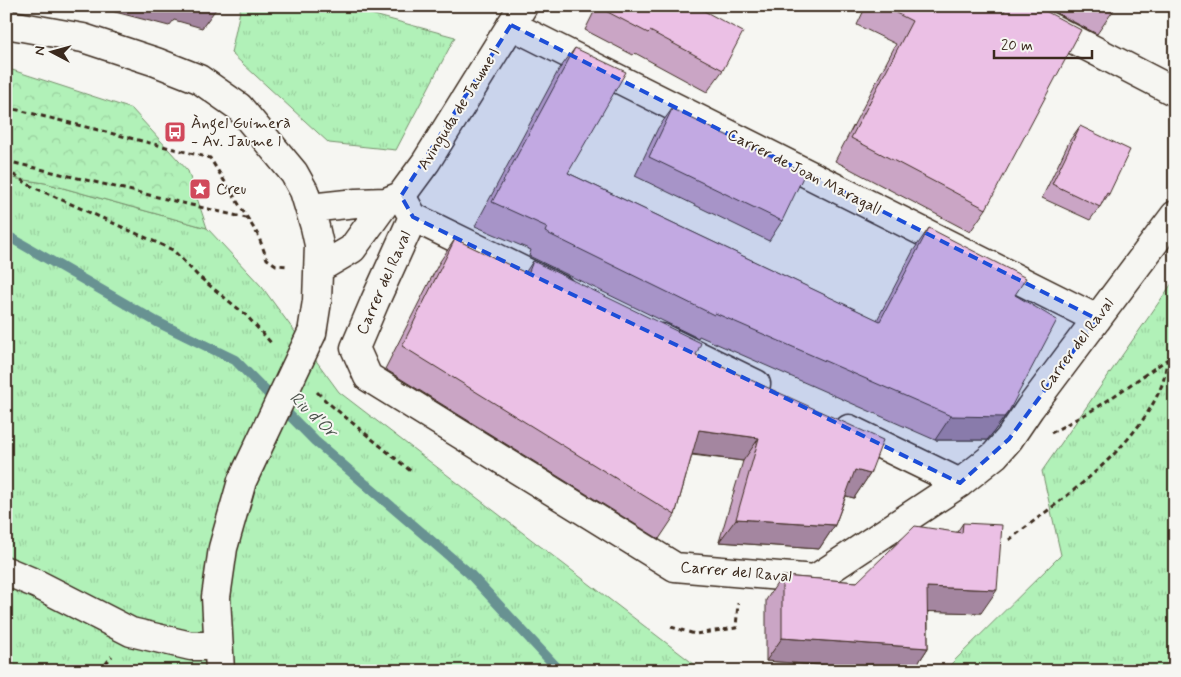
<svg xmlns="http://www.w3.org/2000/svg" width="1181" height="677" font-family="Mynerve,sans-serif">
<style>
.grass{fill:url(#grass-tufts);stroke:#768e6b}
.park{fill:url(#park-crowns);stroke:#768e6b}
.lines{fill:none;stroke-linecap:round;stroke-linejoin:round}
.stream{stroke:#689292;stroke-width:10}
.street-casing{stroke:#3b2a1e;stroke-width:31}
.secondary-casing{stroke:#3b2a1e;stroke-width:31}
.path{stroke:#3b2a1e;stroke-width:3;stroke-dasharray:5 4;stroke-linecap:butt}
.street{stroke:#f6f6f2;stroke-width:28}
.secondary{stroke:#f6f6f2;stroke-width:28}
.secondary-bridge-casing{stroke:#3b2a1e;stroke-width:31;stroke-linecap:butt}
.secondary-bridge{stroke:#f6f6f2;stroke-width:28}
.wall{fill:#caa5c5;stroke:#3b2a1e}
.shaded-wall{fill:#a486a0;stroke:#3b2a1e}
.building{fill:#ebc0e5;stroke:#3b2a1e}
.marked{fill:#1d4ed8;fill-opacity:0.2;stroke:#1d4ed8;stroke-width:4;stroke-dasharray:10 6;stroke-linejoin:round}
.labels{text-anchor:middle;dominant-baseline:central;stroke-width:4;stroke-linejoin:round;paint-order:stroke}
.street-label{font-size:16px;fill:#3b2a1e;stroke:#f6f6f2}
.poi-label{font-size:16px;fill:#3b2a1e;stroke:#f6f6f2;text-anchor:start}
.water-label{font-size:18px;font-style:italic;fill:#4e554e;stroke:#f6f6f2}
</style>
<defs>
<pattern id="grass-tufts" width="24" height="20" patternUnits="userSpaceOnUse" patternTransform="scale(1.25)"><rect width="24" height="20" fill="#b1f1b8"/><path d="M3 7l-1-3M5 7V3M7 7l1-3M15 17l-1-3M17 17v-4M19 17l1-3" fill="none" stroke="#99cf9e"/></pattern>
<pattern id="park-crowns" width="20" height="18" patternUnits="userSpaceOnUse" patternTransform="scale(1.25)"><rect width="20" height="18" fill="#b1f1b8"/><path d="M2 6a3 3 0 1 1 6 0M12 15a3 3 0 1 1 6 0" fill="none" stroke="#99cf9e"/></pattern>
</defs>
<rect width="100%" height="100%" fill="#f6f6f2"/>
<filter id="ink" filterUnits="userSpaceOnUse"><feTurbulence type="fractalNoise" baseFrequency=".02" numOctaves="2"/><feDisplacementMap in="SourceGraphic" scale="10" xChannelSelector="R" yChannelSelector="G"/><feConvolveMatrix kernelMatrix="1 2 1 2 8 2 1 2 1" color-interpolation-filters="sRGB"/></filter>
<g filter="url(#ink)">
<path class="grass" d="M241,6h100l114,31 -59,113 -67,-7 -98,-90z
M6,177l39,6 162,45 55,59 77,105 364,279h-697z
M1175,279v392h-231l117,-116 -19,-84z"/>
<path class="park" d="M6,68l126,41 56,62 19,57 -162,-45 -39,-6z"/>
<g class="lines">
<path class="stream" d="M6,235l151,87 78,38 80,81 154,132 91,98"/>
<g class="street-casing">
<path id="street" d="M1009,6l166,86
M511,25l586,294
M404,201l9,16 147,72
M413,217l-38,84 -20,47 13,29 307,190 140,12 145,-96 35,-28 14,-16 21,-31 145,-193
M662,338l94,46
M849,429l111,54
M6,571l31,13 94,48 60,14h27"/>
</g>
<g class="secondary-casing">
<path id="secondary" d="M6,24l77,14 73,24 43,17 40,28 55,66 10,18 11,36 4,18 -2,56 -5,32
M310,208l46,-5 30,-1 15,-6 25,-34 97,-156
M318,269l34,-20 34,-47
M220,671l-4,-74 7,-49 19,-67"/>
</g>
<path class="path" d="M6,107l204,51 48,77 9,24 9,6 12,1
M6,161l240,57
M6,170l25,16 142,64 25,26 48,39 26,29
M317,392l9,9 87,72
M1051,433l47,-26 77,-53
M1009,540c54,-42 129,-91 154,-158 2,-7 3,-15 4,-22
M671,627l24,7 41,-6 2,-25
M100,671l12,-15"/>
<use href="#street" class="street"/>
<use href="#secondary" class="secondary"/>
<g class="secondary-bridge-casing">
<path id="secondary-bridge" d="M242,481l70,-148"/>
</g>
<use href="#secondary-bridge" class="secondary-bridge"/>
</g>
<path class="wall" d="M597,6h98l28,64 -16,22 -72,-39 -2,2 -48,-25z
M866,6h126l9,5 3,-5h32l-50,203 -16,23 -135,-71 61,-117 -39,-19z
M1043,6h73l-3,5 -16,23z
M1159,6h16v7z
M575,48l-7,125 309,147 36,-69 16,-23 86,67 -6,116 -17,23 -5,6h-52l-236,-104 -1,2 -169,-82 2,-6 -56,-24 83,-155z
M672,109l110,112 -13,20 -134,-65 23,-48z
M1080,126l29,68 -19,26 -48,-22 28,-58z
M455,239l70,34 8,-12 163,94 174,119 -16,24 -8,-2 -11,29 -16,24 -100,-7 24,-81 -51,-6 -17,60 -16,24 -274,-170 54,-106z
M963,523l18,90 -53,-2v37l-15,23h-15l-132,-10v-61l16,-24 75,6 100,-50z"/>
<path class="shaded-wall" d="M97,6h110l9,3 -14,19 -28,-8 -5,6 -73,-19z
M1009,411l-17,23 -5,6h-52l16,-24z
M699,430l60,8 -16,23 -60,-8z
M855,470l15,4 -16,24 -15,-4z
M736,519l99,6 -16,24 -100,-7z
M927,587l70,3 -16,23 -70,-2z
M782,638l146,10 -15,23h-15l-132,-10z"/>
<path class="building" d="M207,6h10l-1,3z
M601,6h94l48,26 -20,38 -73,-39 -2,2 -48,-25z
M882,6h110l12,6 3,-6h29l45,24 -95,179 -135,-71 61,-117z
M1104,6h12l-3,5z
M575,48l51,24 -58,101 312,148 49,-93 97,50 -11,17 42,25 -48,91 -5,6 -53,-1 -236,-103 -1,2 -169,-83 2,-5 -55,-25z
M672,109l133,64 -23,48 -133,-64z
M1080,126l50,24 -21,44 -2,-1 -7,14 -48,-23z
M455,239l73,35 5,-13 168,82 -5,12 187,85 -13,34 -15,-4 -20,55 -99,-6 23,-81 -60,-8 -24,85 -273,-169z
M963,523l39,2 -5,65 -70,-3 1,61 -146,-10v-62l75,6 58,-56 47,7z"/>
</g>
<path class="marked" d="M511,25l586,294 -88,120 -49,44 -547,-266 -12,-21z"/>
<defs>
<g id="bus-square" transform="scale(1.125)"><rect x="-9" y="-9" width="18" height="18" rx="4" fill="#d1495b" stroke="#f6f6f2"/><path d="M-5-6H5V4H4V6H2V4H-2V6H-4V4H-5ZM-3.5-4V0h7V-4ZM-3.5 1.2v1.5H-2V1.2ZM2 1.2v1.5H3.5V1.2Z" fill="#fff"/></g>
<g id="sight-square" transform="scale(1.125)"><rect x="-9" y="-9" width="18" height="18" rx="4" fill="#d1495b" stroke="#f6f6f2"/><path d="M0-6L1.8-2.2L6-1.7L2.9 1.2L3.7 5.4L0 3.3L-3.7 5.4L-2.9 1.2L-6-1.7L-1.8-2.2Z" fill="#fff"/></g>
</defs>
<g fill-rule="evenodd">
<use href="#bus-square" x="175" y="132"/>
<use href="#sight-square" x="200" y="189"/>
</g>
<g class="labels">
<g class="street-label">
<text transform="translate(459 109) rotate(-58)">Avinguda de Jaume I</text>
<text transform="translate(804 172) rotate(27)">Carrer de Joan Maragall</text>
<text transform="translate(384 283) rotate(-66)">Carrer del Raval</text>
<text transform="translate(1077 345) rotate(-53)">Carrer del Raval</text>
<text transform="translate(736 572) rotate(5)">Carrer del Raval</text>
</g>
<g class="poi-label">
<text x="191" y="123">Àngel Guimerà<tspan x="191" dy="18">- Av. Jaume l</tspan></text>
<text x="216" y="189">Creu</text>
</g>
<g class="water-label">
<text transform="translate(313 415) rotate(44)">Riu d'Or</text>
</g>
</g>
<rect width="1181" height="677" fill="none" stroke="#f6f6f2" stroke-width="25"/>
<rect x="12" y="12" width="1156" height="652" fill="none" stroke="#3b2a1e" stroke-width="2" filter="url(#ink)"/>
<g transform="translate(52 52) rotate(276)" stroke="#f6f6f2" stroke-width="4" paint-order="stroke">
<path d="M0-4L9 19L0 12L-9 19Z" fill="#3b2a1e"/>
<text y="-8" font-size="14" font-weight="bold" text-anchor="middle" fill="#3b2a1e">N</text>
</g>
<path d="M994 50v8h98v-8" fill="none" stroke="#3b2a1e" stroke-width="2.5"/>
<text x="1001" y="50" font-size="15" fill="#3b2a1e" stroke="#f6f6f2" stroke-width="4" paint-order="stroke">20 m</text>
</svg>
